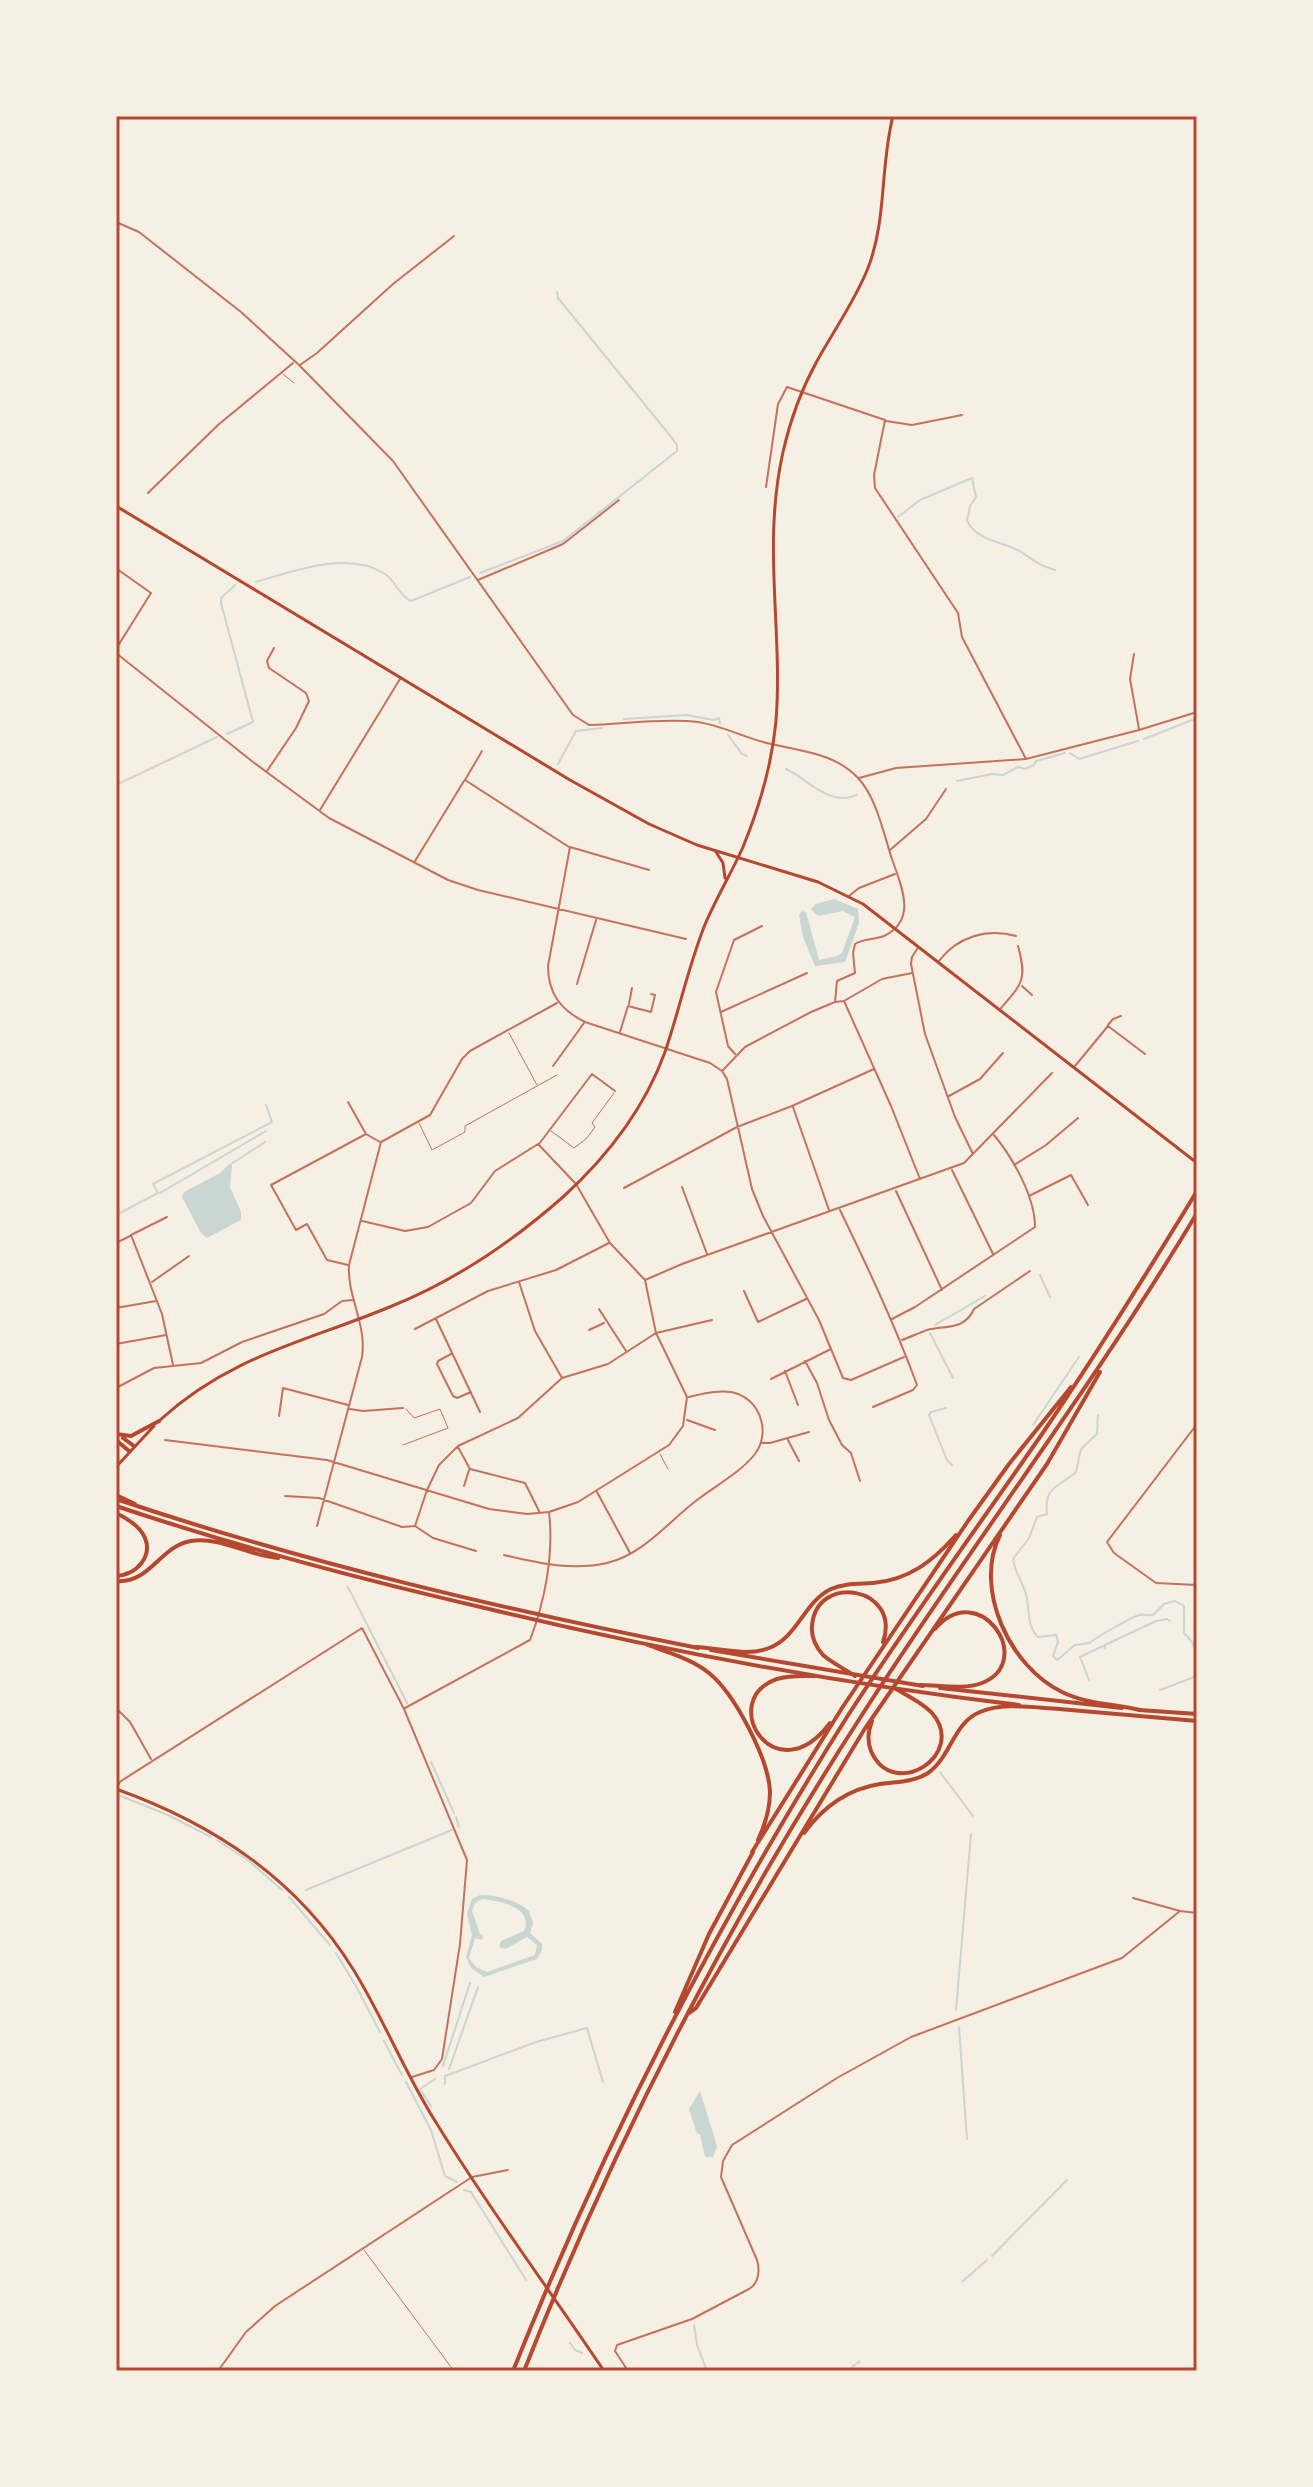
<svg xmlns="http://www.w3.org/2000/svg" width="1313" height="2487" font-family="Bitter,serif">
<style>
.water{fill:#c9d6d2;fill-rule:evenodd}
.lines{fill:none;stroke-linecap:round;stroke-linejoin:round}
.stream{stroke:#c9d6d2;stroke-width:2}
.service{stroke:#c5725c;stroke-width:1}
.minor{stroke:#c5725c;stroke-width:2}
.secondary{stroke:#b5482f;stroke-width:3}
.trunk{stroke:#b5482f;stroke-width:4}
.motorway{stroke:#b5482f;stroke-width:4}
.neatline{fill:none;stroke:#b5482f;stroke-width:3}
</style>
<rect width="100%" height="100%" fill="#f6efe4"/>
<path class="water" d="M834,899l24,10 1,14 -14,39 -30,4 -12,-29 -4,-22 3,-4 4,1 13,48 18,-4 5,-3 13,-36 -12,-6 -25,5 -7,-7 5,-5z
M229,1164l3,1 -2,22 11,25v8l-34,18 -6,-5 -19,-36 2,-5 36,-19z
M480,1895c17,0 36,5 49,16l4,12 -3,10 12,11v6l-5,9 -53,18 -13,-9 -5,-11 6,-22 -5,-21 5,-15zM482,1899c18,2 52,8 42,32l-23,10 -2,6 7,2 21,-12 10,8 -2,10 -48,17 -11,-5 -7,-9 6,-20 7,2 1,-4 -3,-2 -8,-23 3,-8z
M700,2091l17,55 -4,11h-8l-5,-23h-3l-8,-25z"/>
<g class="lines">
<path class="stream" d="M898,517l22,-17 52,-22 4,19 -6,9 -3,15c12,22 35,19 54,31 12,8 19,14 34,18
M480,573l83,-32 114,-90v-6l-5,-7 -114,-140 -1,-6
M256,582c37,-11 93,-32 129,-8 11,7 14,22 26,27l59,-24
M624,719l63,-4 26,5 6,-2 1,5
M227,734l26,-12 -32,-119v-5l14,-13
M728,735l14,19 5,2
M1144,739l53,-21
M1070,753l9,6 59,-18
M558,764l18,-33 26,-3
M786,769c18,8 37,30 58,29 5,0 9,-2 13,-3
M957,781l35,-7 11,1 15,-8 7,2 9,-4 2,-4 29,-8
M116,785l101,-48
M231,1164l34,-22
M160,1193l106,-62
M116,1215l42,-22 -5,-9 119,-62 -6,-17
M1040,1275l10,22
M935,1325l50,-29
M930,1333l23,45
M946,1408l-15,4 -2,3 18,45 5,5
M1098,1415l-1,19 -16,15 -5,23c-18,16 -32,14 -29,42l-10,3 -8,21 -16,21c2,13 8,21 12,32 6,16 0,33 13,46l18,-2 2,7 -5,14 4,4 18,-15 15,-2c3,-4 45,-28 50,-28 5,-1 9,1 13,0l11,-11 11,-3 9,5v27l8,9 5,14
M1033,1425l46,-68
M348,1587l59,116
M1105,1648v-3l51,-24 11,-2 3,2
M1089,1680l-9,-23 23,-11
M1160,1690l37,-14
M431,1762l23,51
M940,1772l33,44
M116,1794l52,21 43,22
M456,1817l3,10
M217,1840l32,21 33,29
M306,1890l146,-60
M289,1897l41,48
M336,1953l20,33 24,46
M956,2010l15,-176
M959,2027l8,112
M384,2041l18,34
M443,2066l27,-83
M449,2069l29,-82
M406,2082l25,48 14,46 12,6
M445,2084v-8l91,-34 51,-14 16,54
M431,2106l-11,-17 15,-10
M464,2190l7,2 55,88
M992,2256l75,-76
M963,2281l24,-21
M694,2325l3,20 10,26
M570,2343l5,7 7,3
M847,2371l13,-10"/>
<path class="service" d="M283,374l11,9
M509,1033l28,52
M419,1123l13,27 33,-18v-6l92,-51
M551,1131l23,17 12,-9 9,-12 -3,-4 22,-30
M403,1445l45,-17 -8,-19 -26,9 -8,-9
M660,1454l8,15
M364,2250l90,121"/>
<path class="minor" d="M116,222l23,10 102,80 58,53 94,96 180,254 16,10c32,-1 65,-6 98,-4 26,1 51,14 76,21 32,9 70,9 95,36 18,19 25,53 33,78 9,28 28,63 -7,80 -10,4 -20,2 -29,8l-2,9 2,20 -18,8 -2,21
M300,365l17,-12 76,-69 61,-48
M886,421l26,4 50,-10
M766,487l12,-83 9,-17 98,33 -11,55 1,13 83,125 4,24 64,122
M148,493l70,-68 75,-62
M478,580l85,-36 56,-44
M116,649l35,-56 -34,-24
M116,653l137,109 76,56 119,62 30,10 208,49
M1134,654l-4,25 9,50
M482,751l-17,29 104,67
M267,771l29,-43 13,-27 -3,-8 -37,-25 -2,-7 7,-13
M859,778l37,-10 130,-9 113,-29 58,-18
M320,810l80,-131
M890,850l36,-31 20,-30
M415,861l49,-80
M649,870l-79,-23 -22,119c0,28 13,44 37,56l125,41 12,8 5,8 25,110 11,27 56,104 24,58 8,2 53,-23
M849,896l10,-8 36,-14
M917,949l-5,8 -1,7 14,70 30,83 18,37
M939,961c18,-24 47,-33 77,-25
M577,984l19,-64
M1022,986l10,9
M844,1001l47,105 29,73
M629,1004l3,-16
M1001,1008c22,-25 26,-29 17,-62
M721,1012l86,-39
M1108,1025l5,-6 8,-3
M620,1032l8,-26 23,6 4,-17 -4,-1
M735,1054l-7,-8 -12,-54 18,-52 28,-14
M553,1066l31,-43
M1075,1066l33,-40 37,28
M723,1070l22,-23 66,-35 24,-10 9,-1 38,-22 30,-6
M949,1096l31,-17 23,-26
M348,1102l18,32 14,8
M793,1107l36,103
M539,1144l53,-70 23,17
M1014,1165l32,-20 32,-27
M952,1170l41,84
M682,1187l25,67
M624,1188l113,-61 55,-21 82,-37
M896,1191l46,99
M1029,1196l42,-21 17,30
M840,1210c28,58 55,115 77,175l-4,5 -40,17
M167,1217l-36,18 31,79 11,51
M116,1243l14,-7
M348,1265l-21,-5 -20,-36 -11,6 -25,-45 95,-51
M645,1280l37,-16 282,-101 88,-90
M152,1282l37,-26
M519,1282l16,49 27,47
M744,1291l14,31 48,-23
M116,1308l40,-7
M599,1309l27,42
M436,1319l44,93
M892,1319l23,-12 120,-80c0,-30 -22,-69 -41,-92
M415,1329l73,-38 68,-21 53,-27
M589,1330l15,-7
M902,1340c8,-3 17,-7 25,-10 18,-5 37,1 47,-21l56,-38
M116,1344l50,-9
M451,1354l-13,7 -1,3 16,32 4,2 14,-6
M805,1361l12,22 12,37 13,25 9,8 9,28
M785,1371l13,34
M771,1379l60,-30
M116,1388l38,-20 47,-5 41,-21 82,-28 18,-13 11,-1
M350,1409l13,2 40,-3
M279,1416l4,-28 65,17
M687,1420l28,10
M1197,1424l-90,118 7,11 42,30 41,2
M165,1440l162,20 162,49 38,5 22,-2 29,-10 91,-57 14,-19 4,-29 -31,-64 -11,-53 -35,-37 -34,-59 -38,-40 -43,27 -24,32 -43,24 -23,4 -43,-10
M788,1440l11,21
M762,1443h8l39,-11
M458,1447l12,22 55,14 14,28
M464,1486l5,-16
M597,1492l33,61
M285,1496l34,2 83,29 13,-1 18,12 43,13
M317,1526l45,-169c5,-33 -15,-60 -13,-92l32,-123 49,-27 32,-56 8,-8 87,-48
M415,1526l12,-36 12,-25 19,-19 60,-28 44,-40 46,-14 48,-31 56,-13
M504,1555c35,8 67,16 103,8 37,-9 61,-41 90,-63 18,-14 43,-27 58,-46 17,-23 4,-57 -24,-62 -14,-2 -29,2 -43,5
M116,1708l14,14 21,37
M405,1708l125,-68c15,-39 24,-86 19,-128
M116,1787l5,-6 241,-153 42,81 63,151 -7,84 -18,115 -8,11 -22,7
M1133,1898l47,13 17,2
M218,2371l28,-39 29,-26 197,-129 36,-7
M628,2371l-13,-20 2,-6 75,-26 57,-30c10,-6 11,-19 8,-29l-36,-83 2,-16 9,-16 105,-67 74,-41 211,-79 58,-47"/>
<path class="secondary" d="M116,506l454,274 79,44 48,21 121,37 45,22 334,259
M716,852l7,11 2,15
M160,1420c71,-65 146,-78 232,-114 62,-25 121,-65 171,-109 45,-41 81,-87 102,-145 14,-41 23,-84 39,-125 11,-27 27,-53 39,-80 16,-39 29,-84 33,-126 7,-92 -14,-175 7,-269 7,-31 18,-62 34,-91 17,-31 38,-60 51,-93 19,-49 12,-102 25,-152
M116,1467l38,-41
M116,1789c98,35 181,90 237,180 31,50 52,105 84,155 52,85 112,165 167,247"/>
<path class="trunk" d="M116,1434l15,2 28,-15
M123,1438l11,8
M116,1440l13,11
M116,1495l19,9
M116,1499c190,64 386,110 582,149
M116,1506c122,41 247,74 373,103 175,42 351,75 530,96
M116,1513c10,5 21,11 27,21 12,21 -6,41 -27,42
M116,1581c34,3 44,-35 75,-40 29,-5 58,15 87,17
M711,1650l212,36
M940,1688l182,20
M1059,1709l138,12
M1139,1710l58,4"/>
<path class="motorway" d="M1000,1535c-27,54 10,132 62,157 24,12 53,12 78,18
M648,1645c21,8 44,14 61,28 26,21 60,87 61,119 0,17 -5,33 -12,48
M696,1647c23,1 51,10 73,1 29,-11 35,-46 62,-59 13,-6 28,-5 42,-6 36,-3 60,-22 83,-48
M815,1676c-12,0 -26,-1 -38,3 -61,21 -2,117 53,44
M855,1676c-10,-7 -23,-13 -32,-21 -7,-8 -12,-18 -11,-29 4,-54 90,-39 71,16
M920,1685c19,0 44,5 62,-2 55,-22 -3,-106 -47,-54
M872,1721c-4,10 -5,20 -1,30 22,51 97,4 61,-38 -9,-10 -24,-17 -36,-24
M804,1833c19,-26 44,-44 76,-49 17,-2 34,-2 48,-11 23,-16 25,-50 52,-61 24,-10 55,-4 80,-3
M752,1852l90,-144 126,-187 41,-57 62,-77
M675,2012l34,-78 44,-82
M689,2013l7,-5 168,-278 183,-266 53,-92
M513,2371c91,-228 203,-446 334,-654 62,-96 130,-189 195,-283 54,-79 105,-161 155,-243
M524,2371c90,-228 203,-447 336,-653 109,-170 233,-331 337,-505"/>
</g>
<rect width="1313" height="2487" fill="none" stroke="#f6efe4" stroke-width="236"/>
<rect x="118" y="118" width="1077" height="2251" class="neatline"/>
</svg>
